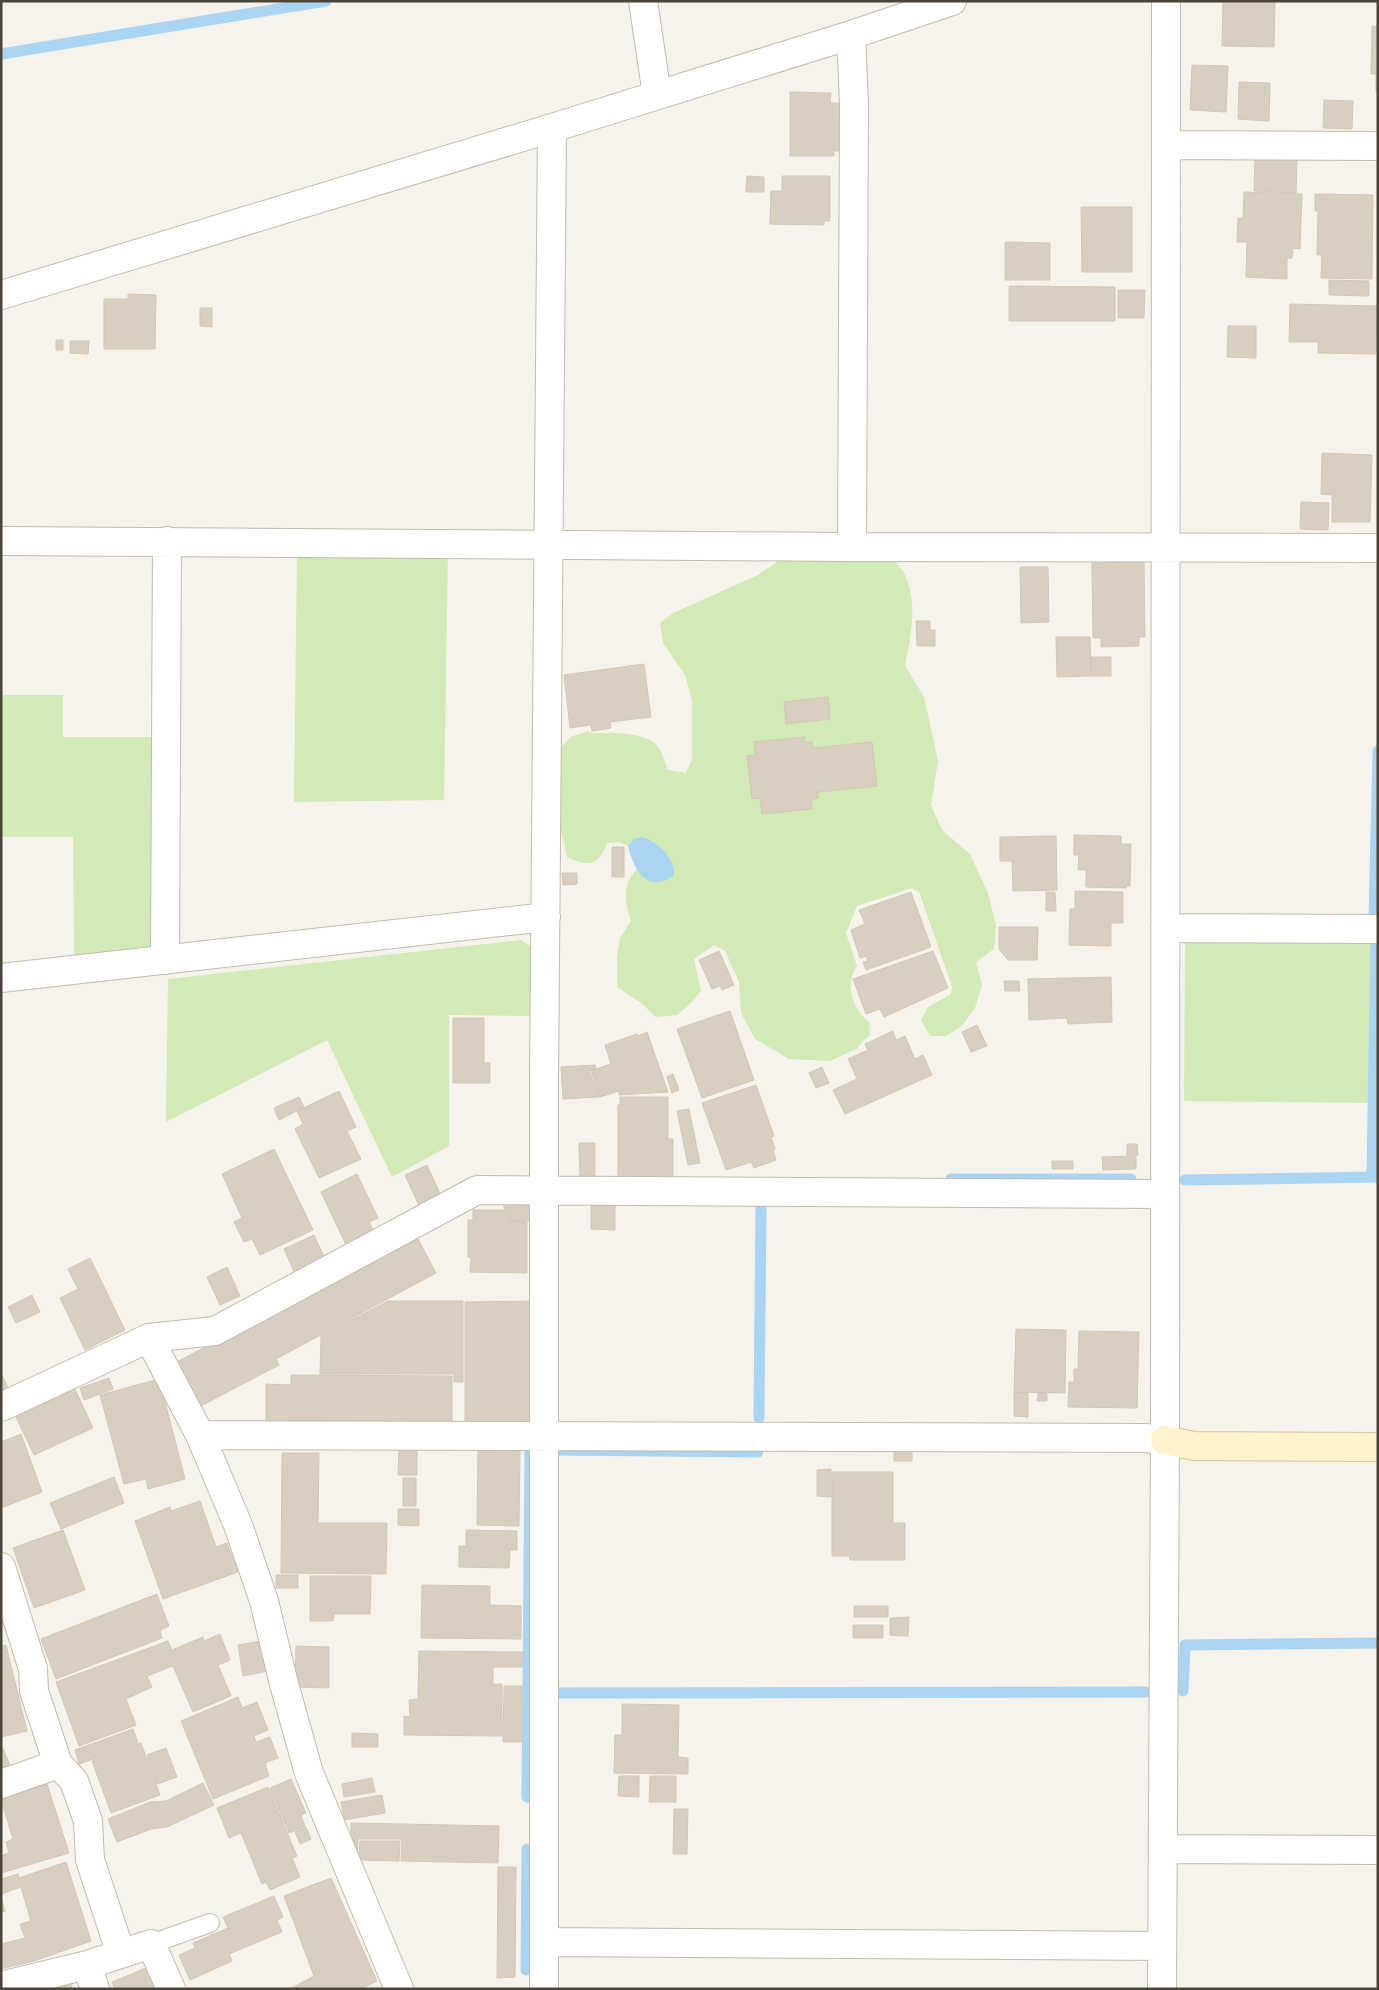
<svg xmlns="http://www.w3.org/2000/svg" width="1379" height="1990" font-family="'DejaVu Sans',sans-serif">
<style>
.green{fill:#d2eab5}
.water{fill:#a9d4f2}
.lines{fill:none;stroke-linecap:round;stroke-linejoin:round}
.stream{stroke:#a9d4f2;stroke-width:11}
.building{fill:#d8cfc1;stroke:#d3c7b4}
.lane-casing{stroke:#c2bbae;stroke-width:20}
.street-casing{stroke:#c2bbae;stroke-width:30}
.secondary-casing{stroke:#d6c79b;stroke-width:30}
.lane{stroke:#fff;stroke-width:18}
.street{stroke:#fff;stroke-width:28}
.secondary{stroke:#fff3cd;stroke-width:28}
</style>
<rect width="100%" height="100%" fill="#f6f3ec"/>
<path class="green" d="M297,551h151l-4,249 -150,2z
M784,557l109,3c4,4 10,10 12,15 13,29 6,61 0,90l19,32 14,64 -7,44 11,25 28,24 18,39 8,32 -2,24 -18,13 6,23 -7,23 -13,18 -16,10h-16l-9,-16 7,-13 23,-13 1,-8 -33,-94 -7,-4 -55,18 -11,27 11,33c-13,18 -5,43 12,56l1,13 -9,8 -3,5 -28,13 -41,-2 -34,-20 -14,-26 -2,-31 -14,-31 -11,-6 -20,14 7,32 -9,11 -15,13 -21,2 -15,-14 -24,-16v-30l3,-19 11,-17c-6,-19 -10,-36 6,-52l10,12 -13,-42 -6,7 -8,-4 -13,1c-7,22 -20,25 -40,14l-8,-35 2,-75 10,-10 17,-6 4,2c18,0 57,-2 67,15 4,7 6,15 9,22l18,3 6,-14v-58l-7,-26 -22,-32 -3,-20 13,-10 85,-38z
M1,695h62v42h98v209l-87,14 -1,-123h-72z
M1185,937l189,1 -3,165 -187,-2z
M521,940l15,10 1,66 -88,-1v131l-57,31 -65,-137 -161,82 2,-143z"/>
<path class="water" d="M642,837c16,5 32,19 32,38 -27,20 -40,-5 -46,-29l6,-7z"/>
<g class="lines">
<path class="stream" d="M1,54l325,-53
M1374,919l4,-168
M1372,1177l4,-240
M951,1179h180
M1185,1180l193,-3
M759,1418l2,-215
M558,1450l200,2
M1183,1691l2,-46 193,-2
M555,1693l590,-1
M527,1797l3,-347
M526,1970l1,-121"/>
</g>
<path class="building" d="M1223,1h52l-1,46 -52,-1z
M1372,26l6,1v65h-2v-18h-5z
M1192,65l36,1 -2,46 -36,-2z
M1239,82l31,1 -1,38 -31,-2z
M790,92l41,1 -1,10h9v48h-5v5h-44z
M1324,100l29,1 -1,28 -29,-1z
M1255,158l42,1 -1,34 -42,-2z
M747,176l17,1v15h-18z
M782,176h48v45h-6v4l-54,-1 1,-33h11z
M1244,192l58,2 -2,55 -7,-1 -1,10h-5v21l-41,-2 1,-35h-10l1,-24h5z
M1315,194l58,1 -1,84 -51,-1 1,-23h-5l1,-44h-3z
M1081,207h51v65h-50z
M1005,242l45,1v37h-45z
M1329,280l40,1v15l-40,-1z
M1009,286l106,1v34h-106z
M1118,290h27l-1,28h-26z
M128,294l28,1 -1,54h-51v-50h24z
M1290,304l87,2 -1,48 -58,-1v-11h-29z
M200,308h12v19l-12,-1z
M1228,326h28v32l-29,-1z
M56,340h7v10h-7z
M70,341h19l-1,13 -18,-1z
M1322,453l50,2 -2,67h-38v-27l-11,-1z
M1301,502l28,1 -1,27 -28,-1z
M1144,562l1,75h-6v9l-38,1v-9h-8l-1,-75z
M1020,567h28l1,55 -28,1z
M916,621h14v9h5v16h-18z
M1056,637h34l1,39 -34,1z
M1091,657h20v19h-19z
M644,664l7,53 -41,5 1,6 -19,3 -1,-6 -21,3 -6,-53z
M828,697l2,22 -44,5 -2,-22z
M805,737v5h7l1,6 59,-6 5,44 -60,6 1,6 -7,1 1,10 -50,5 -2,-16 -8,1 -5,-43 8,-1 -1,-13z
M1074,835l47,1v8h10l-1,42h-4v2l-40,-1v-17h-8l1,-15h-5z
M1056,836l1,54 -44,1 -1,-30h-12v-24z
M612,847h12v30h-12z
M562,873h15v11l-14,1z
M1075,891l48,1v31h-12v23l-42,-1 1,-36h5z
M911,892l20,55 -65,23 -3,-8 5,-1 -2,-5 -6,2 -9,-28 14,-6 -6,-14z
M1046,892h9l1,19h-10z
M999,927h39l-1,33h-29l-9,-11z
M719,951l15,34 -12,5 -2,-4 -8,3 -13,-29z
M933,951l15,37 -64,29 -4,-8 -14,5 -13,-35z
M1111,977l1,45 -44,2 -1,-6 -38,2 -1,-41z
M1004,981h15l1,10h-15z
M730,1011l24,69 -52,18 -25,-69z
M453,1018h31v45h6v20h-37z
M977,1025l10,21 -16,6 -9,-20z
M893,1031l3,9 9,-4 10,23 8,-4 9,20 -87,39 -12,-24 24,-11 -9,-20 20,-9 -3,-6z
M647,1032l21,60 -49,3v-4l-19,6 -9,-26 20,-7 -6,-19 32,-11 1,2z
M595,1065l1,4 -7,2 10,26 -36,2 -2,-32z
M822,1067l7,16 -13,5 -7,-15z
M673,1074l6,16 -7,3 -5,-16z
M756,1085l18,51 -3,1 4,12 -2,1 3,10 -22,8 -3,-6 -25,8 -24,-67z
M339,1091l17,36 -9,4 14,28 -42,19 -24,-49 8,-5 -6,-13z
M299,1097l5,10 -25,13 -5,-12z
M620,1097h48v42h5v43h-55v-77h2z
M689,1109l11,54 -12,2 -11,-54z
M579,1143h16v37h-15z
M1127,1144h10l1,11h-11z
M274,1149l39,81 -53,25 -8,-16 -8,3 -10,-20 8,-4 -20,-44z
M1136,1156v13l-33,1 -1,-13z
M1052,1161h21v8h-21z
M427,1165l15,33 -22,10 -15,-33z
M357,1174l21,44 -9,4 6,12 -28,13 -26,-55z
M504,1202h27v19h-21v-11l-6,-1z
M591,1205h24v25l-24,-1z
M473,1210h36v11l18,1v51l-57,-1 1,-15h-3v-37h5z
M314,1235l12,26 -30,15 -12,-27z
M416,1235l20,38 -160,86 3,6 -82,43 -24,-44z
M90,1258l35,72 -40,20 -25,-52 18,-9 -10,-20z
M227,1267l13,29 -20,9 -13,-28z
M32,1295l8,17 -24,11 -8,-16z
M388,1301h75v81h-9v-8h-134l1,-38z
M535,1301v122h-70v-121z
M1016,1329l50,1 -1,63 -51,-1z
M1079,1331l60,1 -2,76 -69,-1 1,-25h5v-13h4z
M1,1373l8,17 -8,3z
M291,1375l161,1v49l-186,-2v-39l25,1z
M109,1378l4,11 -29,11 -4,-12z
M159,1379l26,100 -37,10 -2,-10 -22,5 -24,-89z
M75,1389l18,39 -59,27 -18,-38z
M1014,1392l14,1v24l-14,-1z
M1038,1393l9,1v7h-10z
M21,1434l21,58 -41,16v-66z
M399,1449h18v26h-19z
M894,1449l18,1v11h-18z
M478,1450l42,1 -1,75 -42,-1z
M282,1453h37l-1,70h69l-1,51 -105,-1z
M831,1469v28l-14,-1v-26z
M832,1472h61v51h12v37h-55l-1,-4h-17z
M114,1477l10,26 -63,26 -11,-26z
M403,1478h13v28h-13z
M200,1501l16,46 11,-4 11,29 -75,27 -28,-78 35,-14 1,4z
M398,1509h21v17l-21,-1z
M63,1530l22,60 -51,18 -21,-60z
M466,1530l51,1v19h-7l-1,18 -50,-1v-21h7z
M276,1575h22v13h-22z
M310,1576h61l-1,38h-36l-1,7h-23z
M422,1585l68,1v19l31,1v33l-100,-1z
M157,1594l12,32 -9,4 2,8 -106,41 -15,-40z
M854,1606h34v11h-34z
M909,1617l-1,19 -18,-1v-17z
M853,1625h30v13h-30z
M220,1634l10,26 -12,5 13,31 -38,16 -20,-46 -26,10 5,11 -26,12 10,26 -57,21 -23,-64 112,-41 4,9 31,-13 1,4z
M262,1641l6,30 -25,5 -5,-31z
M6,1645l21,86 -26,6v-91z
M296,1646l33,1v41l-34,-1z
M419,1651l104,1 -1,15h-29v17h9v52l-98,-1v-19l6,1 -1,-17 9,-1z
M504,1686h18v56h-19z
M238,1697l4,11 15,-6 11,28 -14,6 2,6 14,-5 8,21 -13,5 4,13 -56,23 -32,-78z
M622,1704l57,1 -1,52 10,1v16l-74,-1 1,-38h7z
M133,1729l5,14 -59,21 -4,-14z
M352,1733l26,1v13h-26z
M141,1743l19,52 -49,18 -19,-52z
M1,1748h2l8,20 -10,4z
M166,1748l11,29 -20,7 -10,-29z
M619,1776h20v21l-21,-1z
M650,1776h26v26h-27z
M372,1778l3,14 -31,5 -2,-13z
M291,1779l15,34 -5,2 4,11 -16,7 -19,-45z
M203,1783l11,22 -47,22 -16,2 -34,13 -9,-23 42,-17 16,-1z
M47,1784l22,69 -68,20v-17l8,-3 -3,-11 7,-3 -12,-40z
M268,1787l29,69 -5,2 8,19 -30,13 -4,-8 -4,2 -21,-51 -12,5 -12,-30z
M382,1795l3,18 -41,7 -3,-18z
M674,1809h14l-1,45h-14z
M351,1823l148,3 -1,37 -97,-2 1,-22h-44l-1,22 -6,-20z
M306,1827l5,12 -11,5 -5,-12z
M360,1841h40l-1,20 -40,-1z
M66,1862l25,79 -57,20 -33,8v-25l24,-6 -5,-14 11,-3 -10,-34 -20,7v-15l17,-5 1,4z
M498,1867h18l-1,110 -18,1z
M331,1878l46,103 -16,8h-71l24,-13 -30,-80z
M274,1896l9,21 -6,3 5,12 -53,22 3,7 -42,19 -11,-25 16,-7 -2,-5 35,-15 -5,-11z
M1,1897l4,14 -4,1z
M151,1966l9,23h-45l-3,-7z
M69,1979l3,10h-33z"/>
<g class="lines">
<g class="lane-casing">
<path id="lane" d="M151,1944l59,-21"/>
</g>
<g class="street-casing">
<path id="street" d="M643,1l14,94
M851,35l3,69 -2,443
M1166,145l212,1
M1,295l551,-167 299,-93 101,-34
M1,541l851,6 526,1
M1165,928l213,1
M165,960l2,-419
M1,978l545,-61
M149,1338l66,-7 262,-141 688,4
M1,1407l148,-69 51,97 38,90 26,76 20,83 25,89 90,216
M200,1435l945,3 20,2
M1,1567l32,102 1,22 24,73 16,17 14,40 2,39 31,94
M1,1784l57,-20
M1163,1849l215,1
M544,1942l618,4
M87,1965l8,24
M1,1986l86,-21 64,-21 20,45
M544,1989v-910l8,-951
M1162,1989l3,-549 1,-1439"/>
</g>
<g class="secondary-casing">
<path id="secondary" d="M1165,1440l29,6 184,1"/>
</g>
<use href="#lane" class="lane"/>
<use href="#street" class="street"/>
<use href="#secondary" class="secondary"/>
</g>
<rect width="1379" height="1990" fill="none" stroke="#4b4439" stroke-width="5"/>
</svg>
